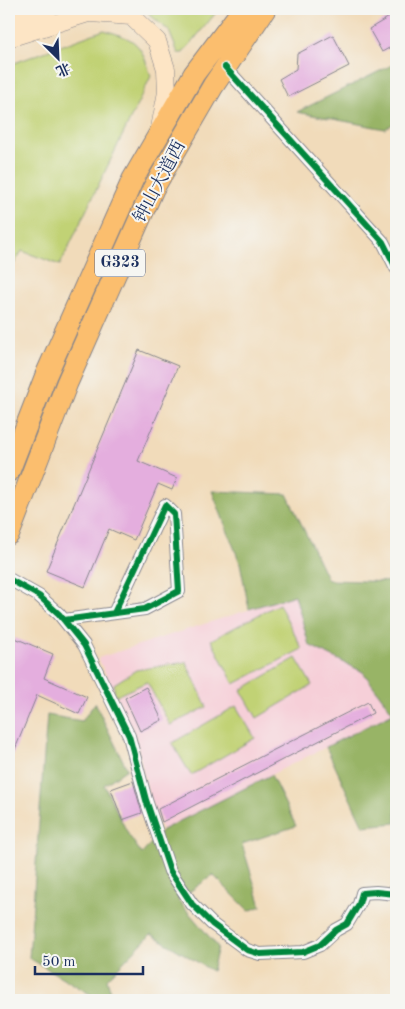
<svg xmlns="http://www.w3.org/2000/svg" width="405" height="1009" font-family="'Old Standard TT','Noto Serif SC',serif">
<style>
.built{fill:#f6cfd8}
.green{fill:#c1d275;stroke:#6e806a}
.forest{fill:#98b466;stroke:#5a7262}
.building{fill:#e4aede}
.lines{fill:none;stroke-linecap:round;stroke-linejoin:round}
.minor-casing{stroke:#86858c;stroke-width:14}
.secondary-casing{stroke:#86858c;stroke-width:19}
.trunk-casing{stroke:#86858c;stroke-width:23}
.minor{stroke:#fff;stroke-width:12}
.secondary{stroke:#fde5c5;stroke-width:18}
.trunk{stroke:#fbbe6e;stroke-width:21}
.cycleway-casing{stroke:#f6f6f2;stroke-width:9}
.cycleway{stroke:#00873e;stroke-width:6}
.labels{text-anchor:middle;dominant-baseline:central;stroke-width:4;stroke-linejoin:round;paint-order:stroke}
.shield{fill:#f6f6f2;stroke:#5d6b8a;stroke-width:1}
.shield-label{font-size:16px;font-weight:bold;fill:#1b2f5e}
.street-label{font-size:18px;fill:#1b2f5e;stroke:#f6f6f2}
</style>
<rect width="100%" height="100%" fill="#f6f6f2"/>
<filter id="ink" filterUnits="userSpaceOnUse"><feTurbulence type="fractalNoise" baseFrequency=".02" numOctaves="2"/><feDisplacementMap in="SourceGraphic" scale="10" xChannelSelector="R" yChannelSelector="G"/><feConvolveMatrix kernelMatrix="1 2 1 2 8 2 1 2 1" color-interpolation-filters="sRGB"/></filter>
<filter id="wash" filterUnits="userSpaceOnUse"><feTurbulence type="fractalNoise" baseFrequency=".0096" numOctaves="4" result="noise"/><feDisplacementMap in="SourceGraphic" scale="20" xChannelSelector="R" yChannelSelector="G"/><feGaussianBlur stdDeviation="1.12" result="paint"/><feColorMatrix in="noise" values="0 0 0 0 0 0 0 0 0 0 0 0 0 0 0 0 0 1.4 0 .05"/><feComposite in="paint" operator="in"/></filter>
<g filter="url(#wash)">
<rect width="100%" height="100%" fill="#f1dbba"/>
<path class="built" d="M295,595l14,50 54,27 30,41 -231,117 -14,-37 -13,-59 -37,-76z"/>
<path class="green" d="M151,9h68l-36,44h-5l-9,-22 -20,-17 -1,-4z
M104,30c34,10 36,13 47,46l-91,189 -38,-14 -13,21v-207z
M279,604l23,45 -68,35 -23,-44z
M296,658l16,27 -55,33 -16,-28z
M186,662l21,45 -37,18 -23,-43 -31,14 -2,-4v-8l22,-14z
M236,706l19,32 -64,37 -19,-32z"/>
<path class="forest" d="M396,63v59l-11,7 -88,-17z
M212,491l75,3 41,86 68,2v241l-33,3 -37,-79 67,-34 -30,-41 -54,-27 -14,-50 -46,14 -9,-46z
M95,703l32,66 -23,16 24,49 14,20 20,-24 109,-55 25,51 -54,18 19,62 -12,5 -36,-36 -35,25 40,47 -6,24 -61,-37 -44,45 6,21h-13l-71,-42 18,-243 35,6z"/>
<g id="blocks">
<path class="building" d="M396,13v31l-14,8 -13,-23z
M333,35l16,31 -61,31 -9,-18 17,-10 1,-15z
M139,350l39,16 -40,95 39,17 -5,12 -14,-6 -24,56 -25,-11 -24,58 -39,-16z
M15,638l38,16 -9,24 43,19 -8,17 -42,-19 -28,69v-112z
M146,687l16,33 -22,11 -15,-33z
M368,702l5,11 -211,109 -4,-13z
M133,781l9,32 -20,7 -11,-31z"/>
</g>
</g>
<g filter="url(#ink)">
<use href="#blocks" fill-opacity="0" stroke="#86858c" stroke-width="1"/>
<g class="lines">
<g class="minor-casing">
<path id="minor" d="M225,67l158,175 13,26
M9,579l30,17 20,18 25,31 45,91 17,64 24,71 22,33 20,20 35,26 13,4 43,-2 17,-7 16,-15 11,-6 12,-20 3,-11 14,-1 20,2
M64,620l81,-11 34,-18 -5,-77 -9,-9 -51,108"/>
</g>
<g class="secondary-casing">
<path id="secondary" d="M91,13l40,3 26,25 9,28 1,23 -7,36
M9,21l39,-12
M9,38l92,-29"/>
</g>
<g class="trunk-casing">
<path id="trunk" d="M9,471l37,-96 87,-196 61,-105 49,-65
M9,534l58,-151 86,-194 60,-103 52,-77"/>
</g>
<use href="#minor" class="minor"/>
<use href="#secondary" class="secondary"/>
<use href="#trunk" class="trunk"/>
<g class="cycleway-casing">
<path id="cycleway" d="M225,67l158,175 13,26
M9,579l30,17 20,18 25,31 45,91 17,64 24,71 22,33 20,20 35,26 13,4 43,-2 17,-7 16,-15 11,-6 12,-20 3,-11 14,-1 20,2
M64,620l81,-11 34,-18 -5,-77 -9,-9 -51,108"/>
</g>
<use href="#cycleway" class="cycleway"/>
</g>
</g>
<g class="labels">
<rect class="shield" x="95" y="249.5" width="50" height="27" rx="4"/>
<g class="shield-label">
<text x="120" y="263">G323</text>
</g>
<g class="street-label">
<text transform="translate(160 182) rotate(-62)">钟山大道西</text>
</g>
</g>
<rect width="405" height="1009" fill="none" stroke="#f6f6f2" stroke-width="30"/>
<g transform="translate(58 58) rotate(156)" stroke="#f6f6f2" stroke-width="4" paint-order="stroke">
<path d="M0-4L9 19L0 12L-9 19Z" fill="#1b2f5e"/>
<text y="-8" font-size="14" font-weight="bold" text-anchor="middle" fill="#1b2f5e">北</text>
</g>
<path d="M35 966v8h108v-8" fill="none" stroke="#1b2f5e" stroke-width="2.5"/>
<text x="42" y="966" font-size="15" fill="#1b2f5e" stroke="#f6f6f2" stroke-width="4" paint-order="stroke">50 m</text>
</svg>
